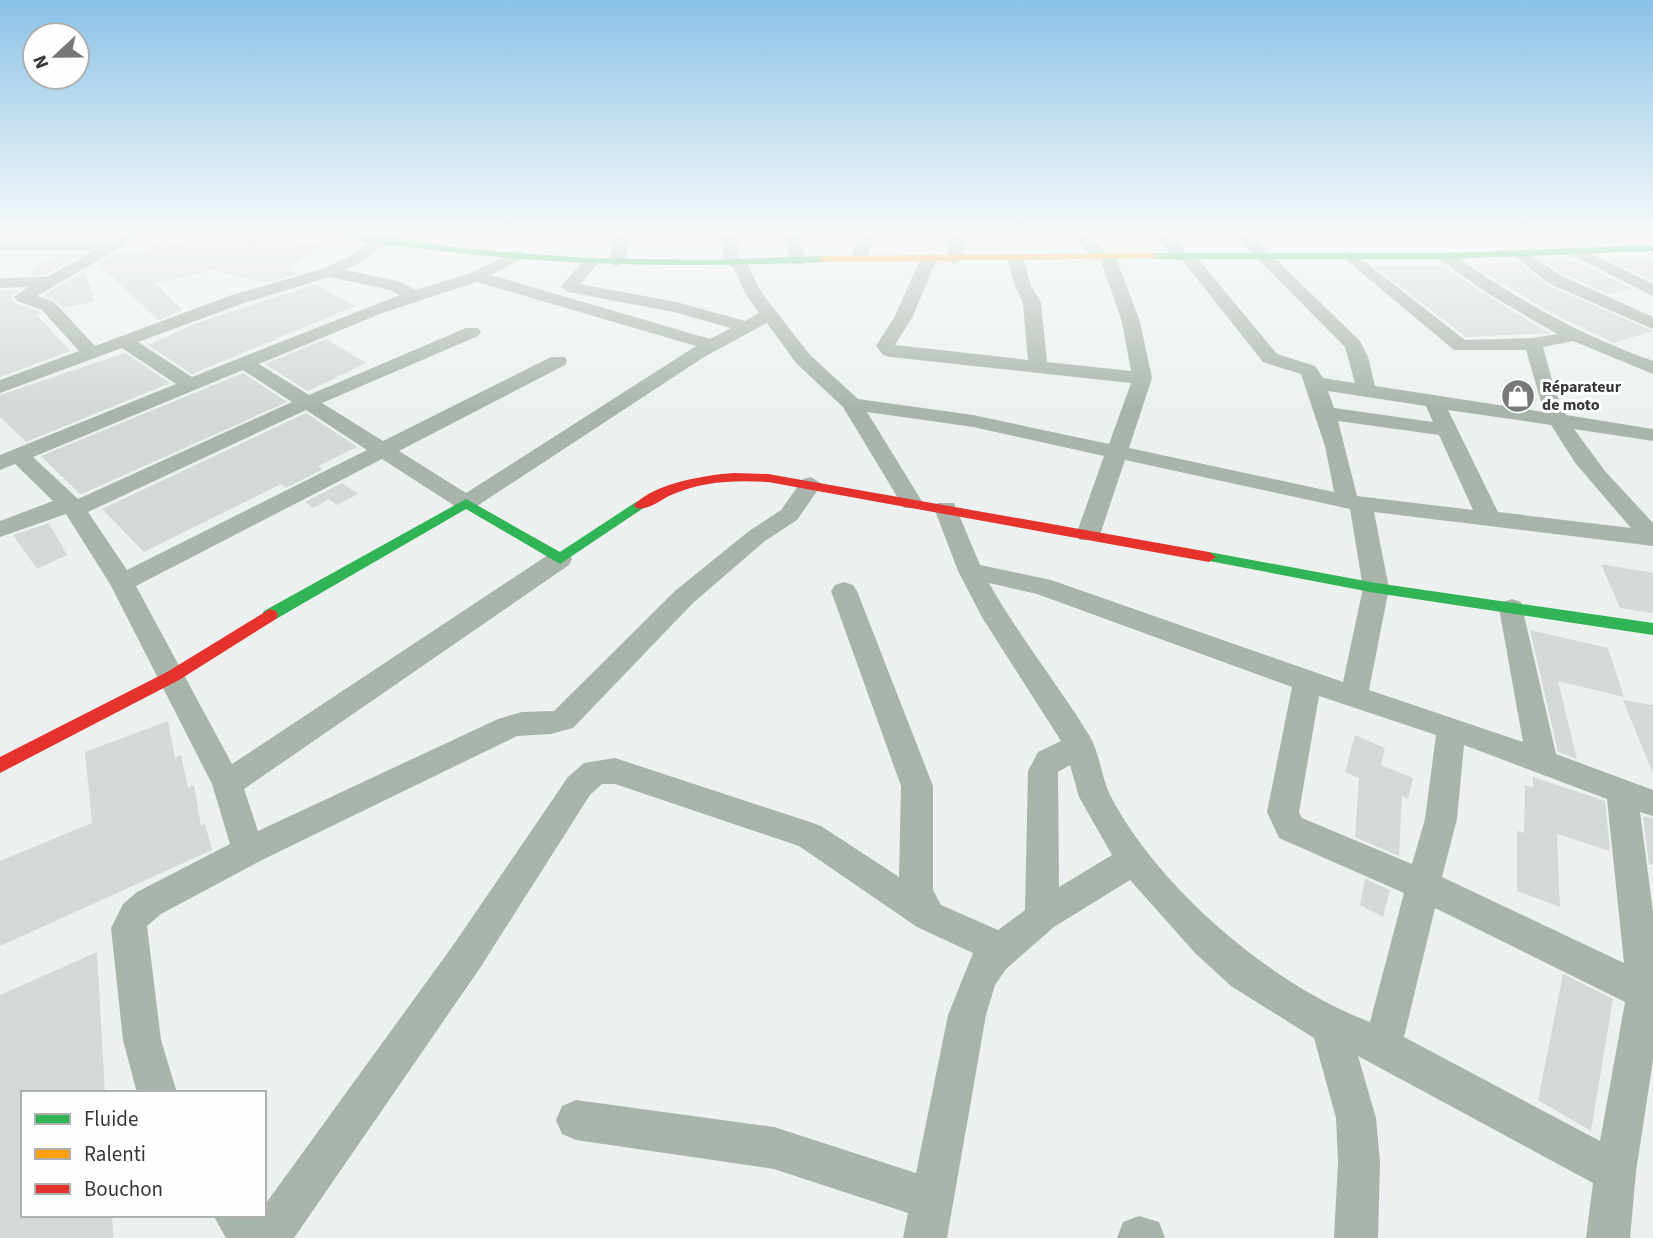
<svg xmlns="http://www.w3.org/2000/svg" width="1653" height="1238" font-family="'Source Sans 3',sans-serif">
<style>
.building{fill:#d4d8d7}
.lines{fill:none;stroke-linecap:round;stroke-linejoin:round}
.street{fill:#a8b4a9;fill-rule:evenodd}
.fast{fill:#30b455;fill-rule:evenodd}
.slow{fill:#ff9f0a;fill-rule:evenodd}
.jam{fill:#e5322d;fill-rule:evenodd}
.labels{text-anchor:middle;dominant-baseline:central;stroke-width:6;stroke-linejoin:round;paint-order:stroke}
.far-poi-label{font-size:16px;font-weight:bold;fill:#363938;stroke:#fdfffe;text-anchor:start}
</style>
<rect width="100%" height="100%" fill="#ecf1ef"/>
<path class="building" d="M197,235h97l-9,6 37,4 -34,24 9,5 -31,9 -53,-13 -58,13 28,27 -25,10 -60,-57 18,-10 25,1 19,-13 26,2z
M1500,235h153v3l-141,6z
M60,253l20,2 -34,19 -22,1z
M1653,258v23l-45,-22z
M1576,261l57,28 -24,5 44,20 -92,-41 -16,-11z
M1519,263l28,22 106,46 -39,12 -64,-31 -78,-47z
M1374,266h70l42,29 63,38 -83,4z
M85,271l10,30 -32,7 -8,-8 -12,-5z
M315,284l40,22 -163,68 -44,-29 49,-22z
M19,290l-8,7 4,6 25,9 -3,3 33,36 -70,26v-86z
M326,339l40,24 -58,28 -43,-27z
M125,353l45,30 -144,59 -26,-25v-22z
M243,373l44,29 -203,91 -4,1 -39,-38z
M306,413l51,34 -39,19 5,3 -37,19 -5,-4 -137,68 -42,-43z
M342,483l16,11 -21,11 -8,-6 -16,9 -8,-6z
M49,523l18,32 -30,14 -24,-34z
M1601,564l52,9v40l-33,-5z
M1530,630l78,18 16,49 -66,-16 19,78 -19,-7z
M1623,700l30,5v65l-1,1z
M168,721l7,37 6,-3 7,33 6,-3 7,41 4,-2 7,26 -212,96v-85l92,-38 -7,-71z
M1355,735l30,13 -4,17 32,13 -5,21 -6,-3 -3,60 -44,-19 4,-59 -14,-6z
M1533,777l72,24 5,50 -53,-17 3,73 -43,-16v-60l7,2 1,-48 8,3z
M1643,816l10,2v47l-4,-1z
M1365,879l25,11 -7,27 -23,-12z
M97,952l8,141h-82v122h89l1,23h-113v-243z
M1563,974l50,25 -22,132 -53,-31z"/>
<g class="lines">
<path class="street" d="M122,235h20l-105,61 17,6 41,44 137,-51 90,-26 28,-13 29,-21h18l-35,27 -17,8 53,11 18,9 55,-17 46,-23 6,2v6l-32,17 219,64 21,-11 -57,-16 -106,-20 -8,-5 26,-29 6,-2 8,5 -20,23 96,18 69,19 14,-8 -14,-20 -11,-25 -10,-4 -4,-29h16l3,24 7,2 15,31 49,63 48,44 115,16 136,29 22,-61 -241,-26 -7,-2 -7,-9 19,-30 26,-58 8,-5 8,5 -24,58 -18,29 133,15 -5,-57 -9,-19 -6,-25 8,-5 8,5 6,25 11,19 6,59 84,9 -9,-49 -21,-61 -7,-1 -21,-25h16l17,19 10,4 24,64 12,56 -23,70 205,44 -9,-46 -24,-72 -38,-12 -80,-101 -7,-1 -22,-25h17l16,18 7,1 83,100 38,12 8,12 32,5 -10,-36 -111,-112h17l109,106 8,16 7,29 169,26 -18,-62h-72l-109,-91v-6l6,-2 114,89 68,-2 24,-4 -70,-41 -48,-34v-6h12c63,45 129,82 202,108v13l-80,-33 -30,6 12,44 11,24 87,14v12l-79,-12 31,42 48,52v23l-279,-34 15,76 -20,102 154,52 -24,-134 4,-6 9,-3 9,3 35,152 97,36v26l-13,-4 13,100v148l-17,112 -6,66h-44l7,-55 -235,-127 18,62 4,44 -2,76h-44l4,-76 -2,-44 -22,-80 -83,-52 -35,-32 -66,-74 -76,47 -48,42 -11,16 -9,30 -39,223h-44l5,-25 -134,-44 -198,-29 -14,-6 -6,-14 6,-14 14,-6 198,27 142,46 32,-158 25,-62 -56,-26 -118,-81 -184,-62h-13l-12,11 -110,173 -186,270h-68l-13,-23h51v-9l190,-262 114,-167 16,-14 31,-5 195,64 11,4 78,51 2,-91 -70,-195 4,-6 9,-3 9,3 4,6 76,195v104l8,15 57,25 27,-20 3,-139 10,-19 23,-11 -78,-122 -25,-48 -24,-63 4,-5h16l26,62 71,15 292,102 20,-94 -13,-79 -225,-49 -25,75 -4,5h-16l-4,-5 28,-79 -131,-29 -106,-15 56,91 -3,5h-16l-61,-101 -47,-44 -29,-40 -63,34 -230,151h-16l-76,-49 -246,127 96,178 319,-211h18l3,6 -3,6 -325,224 14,42 240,-112 24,-7 32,-1 121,-120 74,-60 32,-21 22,-31 8,-2 11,7 -25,36 -32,21 -72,62 -120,125 -22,6 -34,2 -257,125 -99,53 -14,12 14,114 16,53h-40l-14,-53 -12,-112 12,-24 14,-12 93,-48 -18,-60 -102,-200 -44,-70 -66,23v-16l53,-20 -38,-37 -15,6v-15l176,-71 -54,-36 -122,45v-13l79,-29 -37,-41 -25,-9 -3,-4 14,-10 -28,1v-10l47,-1 46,-26 -93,-1v-10l110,2zM329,277l58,12 13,6 -208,82 -54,-35 106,-39zM477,282l219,64 -230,147 -67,-42 166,-86 2,-4 -2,-4h-14l-168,84 -61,-38 156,-67 3,-4 -3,-4h-12l-157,67 -50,-31 123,-51zM243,370l49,32 -214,97 -45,-42zM1328,391l98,15 7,16 -99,-14zM306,410l61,40 -240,120 -39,-58zM1448,410l103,15 25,39 55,64 -133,-16zM1338,421l101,14 34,75 -116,-14zM989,583l48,11 255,93 -25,125 12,26 125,55 -34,129c-97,-36 -212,-134 -260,-227 -9,-19 -10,-42 -21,-60 -32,-52 -70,-99 -100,-152zM1319,696l117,39 -11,84 -13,45 -110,-46 -3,-6zM1464,745l143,54 17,164 -182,-86 15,-58zM1070,765l9,32 33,58 -53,32 -1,-115zM1435,908l190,94 -25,139 -196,-104z
M614,235h16l-5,27 -8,5 -8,-5z
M782,235h16l8,26 -2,3h-12z
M861,235h16l-10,22 -8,5 -8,-5z
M950,235h16l-4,24 -8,5 -8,-5z
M1577,247l76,37v12l-82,-41 -2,-3z
M1522,249l38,26 93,42v12l-105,-46 -32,-26v-6z
M1139,1216l20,6 6,16h-48l6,-16z"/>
<path class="fast" d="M348,235h22l99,14 118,9 118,2 118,-4 5,3 -5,3c-133,6 -265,4 -398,-13 -20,-2 -61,-4 -77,-14z
M1653,245v6l-208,8h-293l-5,-3 5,-3h293z
M466,499l94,53 76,-50h10l2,3 -88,59 -94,-55 -190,110h-12l-2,-4 2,-4z
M1209,552l167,31 277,40v12l-277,-42 -172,-33 -2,-3 2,-3z"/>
<path class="slow" d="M1152,253l5,3 -2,2 -332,4 -5,-3 5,-3z"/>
<path class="jam" d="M734,473l34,1 441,78 7,5 -7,5 -441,-80c-33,-2 -66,-1 -97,13 -11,5 -23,16 -35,13l-2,-3c21,-22 71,-30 100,-32z
M270,609l6,2 2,4 -2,4 -97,61 -179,93v-16l167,-85z"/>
</g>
<linearGradient id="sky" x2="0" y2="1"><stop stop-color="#8bc2e8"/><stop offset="0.57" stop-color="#f6f9f8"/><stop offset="1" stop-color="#f6f9f8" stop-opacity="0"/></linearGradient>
<rect width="1653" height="409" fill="url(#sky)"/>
<defs>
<g id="shop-disc" transform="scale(1.75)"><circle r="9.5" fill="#767978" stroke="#fdfffe"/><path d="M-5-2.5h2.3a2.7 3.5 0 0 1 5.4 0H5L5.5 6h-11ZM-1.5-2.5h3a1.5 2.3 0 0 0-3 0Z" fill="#fff"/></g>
</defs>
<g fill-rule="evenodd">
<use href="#shop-disc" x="1518" y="396"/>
</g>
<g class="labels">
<g class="far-poi-label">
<text x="1542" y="387">Réparateur<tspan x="1542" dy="18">de moto</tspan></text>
</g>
</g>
<rect x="21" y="1091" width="245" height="126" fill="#fdfffe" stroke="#adb0af" stroke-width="2"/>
<rect x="35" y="1114" width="35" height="10" fill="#30b455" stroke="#adb0af" stroke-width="2"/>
<text x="84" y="1126" font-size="21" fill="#363938">Fluide</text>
<rect x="35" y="1149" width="35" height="10" fill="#ff9f0a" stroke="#adb0af" stroke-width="2"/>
<text x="84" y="1161" font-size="21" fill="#363938">Ralenti</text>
<rect x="35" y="1184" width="35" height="10" fill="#e5322d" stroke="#adb0af" stroke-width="2"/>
<text x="84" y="1196" font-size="21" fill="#363938">Bouchon</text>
<g transform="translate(56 56) rotate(248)"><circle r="33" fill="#fdfffe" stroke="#adb0af" stroke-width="2"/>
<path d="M0-5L12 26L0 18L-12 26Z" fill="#767978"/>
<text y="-10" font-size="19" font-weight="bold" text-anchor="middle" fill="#363938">N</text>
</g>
</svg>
